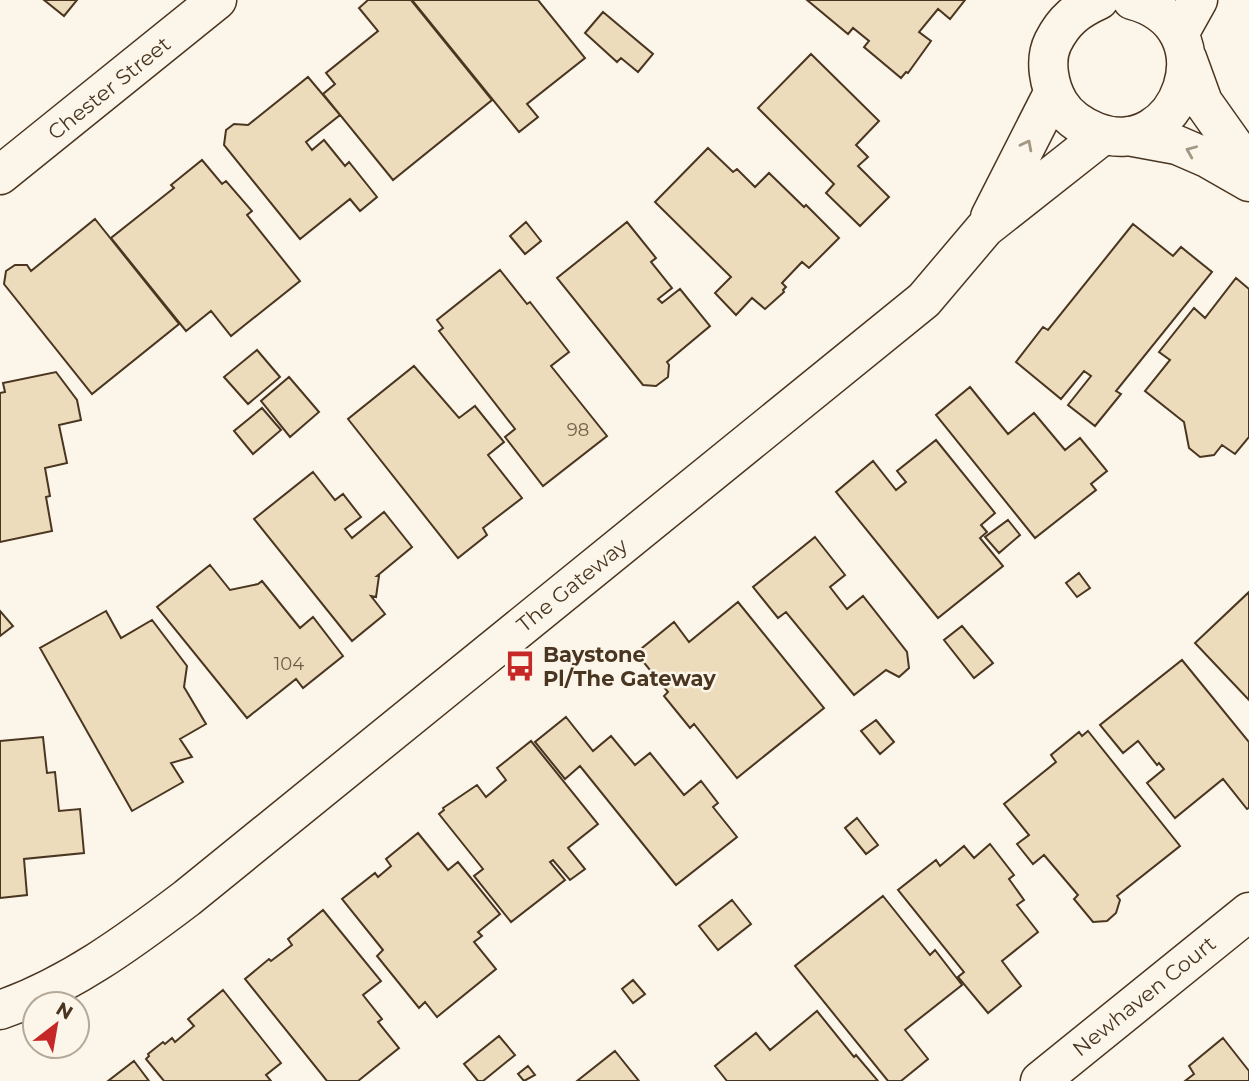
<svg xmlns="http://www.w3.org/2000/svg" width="1249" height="1081" font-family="Montserrat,sans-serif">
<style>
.building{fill:#ecdcbc;stroke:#4a3520;stroke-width:2}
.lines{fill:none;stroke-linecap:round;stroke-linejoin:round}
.minor-casing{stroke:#4a3520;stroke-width:41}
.minor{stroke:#fbf6e9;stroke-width:38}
.oneway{stroke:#a29684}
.labels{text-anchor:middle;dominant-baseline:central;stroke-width:5;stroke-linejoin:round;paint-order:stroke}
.number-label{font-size:18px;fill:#725f47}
.street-label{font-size:21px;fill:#4a3520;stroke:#fbf6e9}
.poi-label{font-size:21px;font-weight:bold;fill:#4a3520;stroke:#fbf6e9;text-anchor:start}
</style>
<rect width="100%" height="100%" fill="#fbf6e9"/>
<path class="building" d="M44,0h33l-13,16z
M368,0h43l81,100 -99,80 -70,-86 12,-10 -9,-11 52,-42 -19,-23z
M412,0h126l47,58 -58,46 11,13 -19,15z
M807,0h158l-15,19 -12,-10 -19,23 12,9 -23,32 -2,-1 -5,6 -37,-31 5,-6 -16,-13 -5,6z
M603,12l50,42 -15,18 -17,-14 -4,4 -32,-29z
M811,54l68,67 -23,24 12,12 -10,9 31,31 -29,29 -34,-33 8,-9 -76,-76z
M308,77l32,38 -34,27 6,8 12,-10 21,26 4,-4 28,35 -17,14 -10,-12 -50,40 -76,-94 2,-15 8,-6 14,1z
M708,148l25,24 4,-3 18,18 14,-14 35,34 2,-2 33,33 -30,30 -7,-6 -20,21 4,4 -3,3 1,2 -19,17 -13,-11 -16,17 -21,-22 16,-16 -76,-75z
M202,160l20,24 4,-3 26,30 -5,4 53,66 -69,55 -20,-25 -25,20 -75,-93 63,-50 -3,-3z
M95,219l84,105 -87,70 -88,-110 2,-13 9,-6h12l4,6z
M526,222l15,19 -16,13 -15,-18z
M627,222l29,36 -5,4 21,26 -14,11 4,4 18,-14 30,37 -43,36 2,3 -1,12 -12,9 -13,-1 -86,-107z
M1133,224l40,32 8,-9 31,25 -96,119 5,3 -26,32 -27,-21 23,-29 -7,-5 -23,28 -45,-37 27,-35 5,3z
M500,270l27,34 3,-2 39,50 -18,14 56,70 -64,50 -38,-49 10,-8 -76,-98 4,-3 -6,-8z
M1236,278l13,11v148l-14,17 -13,-9 -8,10 -14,2 -11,-9 -5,-26 -39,-31 25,-31 -11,-8 35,-44 11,10z
M257,350l23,27 -32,27 -24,-27z
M414,366l45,52 16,-12 29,36 -16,13 34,43 -39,30 4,7 -29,23 -110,-139z
M56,372l21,28 4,20 -22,5 8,38 -22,5 5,28 -4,1 6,34 -52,11v-149l5,-1 -2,-9z
M289,377l30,35 -29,25 -29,-36z
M970,387l38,47 26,-21 31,37 15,-12 27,33 -16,13 5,6 -61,48 -99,-123z
M262,408l19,22 -28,24 -19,-23z
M936,440l59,73 -14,12 6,7 -7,6 23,28 -65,52 -102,-126 37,-31 23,29 10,-8 -9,-11z
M313,472l22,28 8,-6 18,23 -16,12 7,9 32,-26 28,35 -35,29h2l-3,21 -5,-1 14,18 -33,27 -98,-122z
M1008,520l12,15 -21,18 -14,-16z
M815,537l30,38 -15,12 17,22 16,-13 44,56 2,16 -10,9 -13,-7 -32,25 -68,-83 -8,6 -25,-31z
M210,565l20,25 28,-6 4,-3 38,47 13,-11 30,39 -40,32 -7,-9 -49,39 -90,-111z
M1079,573l11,15 -13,9 -11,-14z
M1249,592v108l-54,-57z
M738,602l86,106 -87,70 -43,-54 -4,4 -26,-32 4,-4 -32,-39 38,-31 15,20z
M0,611l13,15 -13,10z
M106,611l15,27 31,-18 35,46 -3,21 22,37 -26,15 12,18 -21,6 12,19 -51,29 -92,-163z
M962,626l31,37 -19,15 -30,-38z
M1182,660l67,82v66l-2,1 -24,-30 -48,39 -28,-35 17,-14 -5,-6 -2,2 -19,-24 -15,12 -23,-28z
M566,717l27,34 18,-15 24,29 15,-12 34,42 17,-14 17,22 -5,4 24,30 -61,48 -96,-119 -15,13 -30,-37z
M876,720l18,22 -14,12 -19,-23z
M1088,731l92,115 -63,50 3,4 -4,13 -9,8 -14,1 -19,-23 4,-4 -34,-40 -11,9 -16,-20 12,-9 -25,-31 52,-42 -5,-7 28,-23 3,4z
M43,737l4,36 8,-1 4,39 21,-2 4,44 -60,6 3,36 -27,3v-157z
M531,741l67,83 -30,24 17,21 -15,11 -17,-20 -3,2 15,18 -54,42 -37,-46 9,-7 -44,-55 5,-4 -1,-2 34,-23 9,12 20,-17 -9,-12z
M857,818l21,27 -12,9 -21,-26z
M418,833l30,37 10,-8 42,52 -22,18 4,4 -8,6 22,27 -59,48 -12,-15 -6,6 -42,-52 6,-6 -41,-51 33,-26 3,4 13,-11 -5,-7z
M990,844l24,31 -5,4 15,21 -7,5 21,27 -36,29 19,25 -33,27 -30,-36 6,-5 -66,-82 38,-30 4,6 24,-20 10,12z
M883,896l47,59 5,-5 27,35 -57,45 23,29 -27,22h-13l-93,-115z
M732,900l19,24 -33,26 -19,-24z
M323,910l58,71 -18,14 19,24 -4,3 21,26 -41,33h-31l-82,-102 24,-20 2,2 21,-16 -4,-6z
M633,980l12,14 -12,9 -11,-14z
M223,990l58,73 -15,12 5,6h-107l-18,-22 3,-3 -1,-2 15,-12 2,2 7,-6 3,4 19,-16 -6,-7z
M817,1011l37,46 2,-2 22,26h-151l-12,-15 41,-33 14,17z
M499,1036l16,19 -32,26h-5l-14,-17z
M1223,1038l26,33v10h-64l9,-7 -5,-8z
M615,1051l24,30h-62z
M134,1061l15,20h-41z
M528,1066l7,9 -11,6 -6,-7z"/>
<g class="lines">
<g class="minor-casing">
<path id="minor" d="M1099,0c-22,10 -35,20 -46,42 -9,18 -4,44 6,61 9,15 22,23 37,29 83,32 135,-106 36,-132
M1179,34l19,-34
M1187,58l16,44 46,65
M1128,136l49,9 30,13 42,24
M0,175l217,-175
M990,217l63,-124
M0,1010c69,-24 129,-68 187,-112l737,-598 61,-72 118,-93
M1040,1081l209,-169"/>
</g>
<use href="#minor" class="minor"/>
</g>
<defs><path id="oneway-chevron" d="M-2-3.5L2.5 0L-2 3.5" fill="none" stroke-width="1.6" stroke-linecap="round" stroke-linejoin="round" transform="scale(1.75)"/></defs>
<g class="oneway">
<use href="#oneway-chevron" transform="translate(1027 145) rotate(-63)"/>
<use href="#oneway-chevron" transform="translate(1191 151) rotate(-157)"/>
</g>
<defs>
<g id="bus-bare" transform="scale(2.415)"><path d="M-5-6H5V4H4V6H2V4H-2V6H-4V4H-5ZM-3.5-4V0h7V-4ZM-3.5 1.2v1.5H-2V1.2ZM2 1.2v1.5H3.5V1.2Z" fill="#c62828" stroke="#fbf6e9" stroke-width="2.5" paint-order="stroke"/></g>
</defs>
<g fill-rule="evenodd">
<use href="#bus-bare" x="520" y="666"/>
</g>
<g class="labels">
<g class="number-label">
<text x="578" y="430">98</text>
<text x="289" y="664">104</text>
</g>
<g class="street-label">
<text transform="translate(109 88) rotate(-39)">Chester Street</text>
<text transform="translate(572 585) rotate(-39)">The Gateway</text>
<text transform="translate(1144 996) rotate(-39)">Newhaven Court</text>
</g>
<g class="poi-label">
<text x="543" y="654">Baystone<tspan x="543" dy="24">Pl/The Gateway</tspan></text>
</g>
</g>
<g transform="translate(56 1025) rotate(31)"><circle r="33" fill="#fbf6e9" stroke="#b4a999" stroke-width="2"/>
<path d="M0-5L12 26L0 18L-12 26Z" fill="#c62828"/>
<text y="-10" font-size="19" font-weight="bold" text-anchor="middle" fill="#4a3520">N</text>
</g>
</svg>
